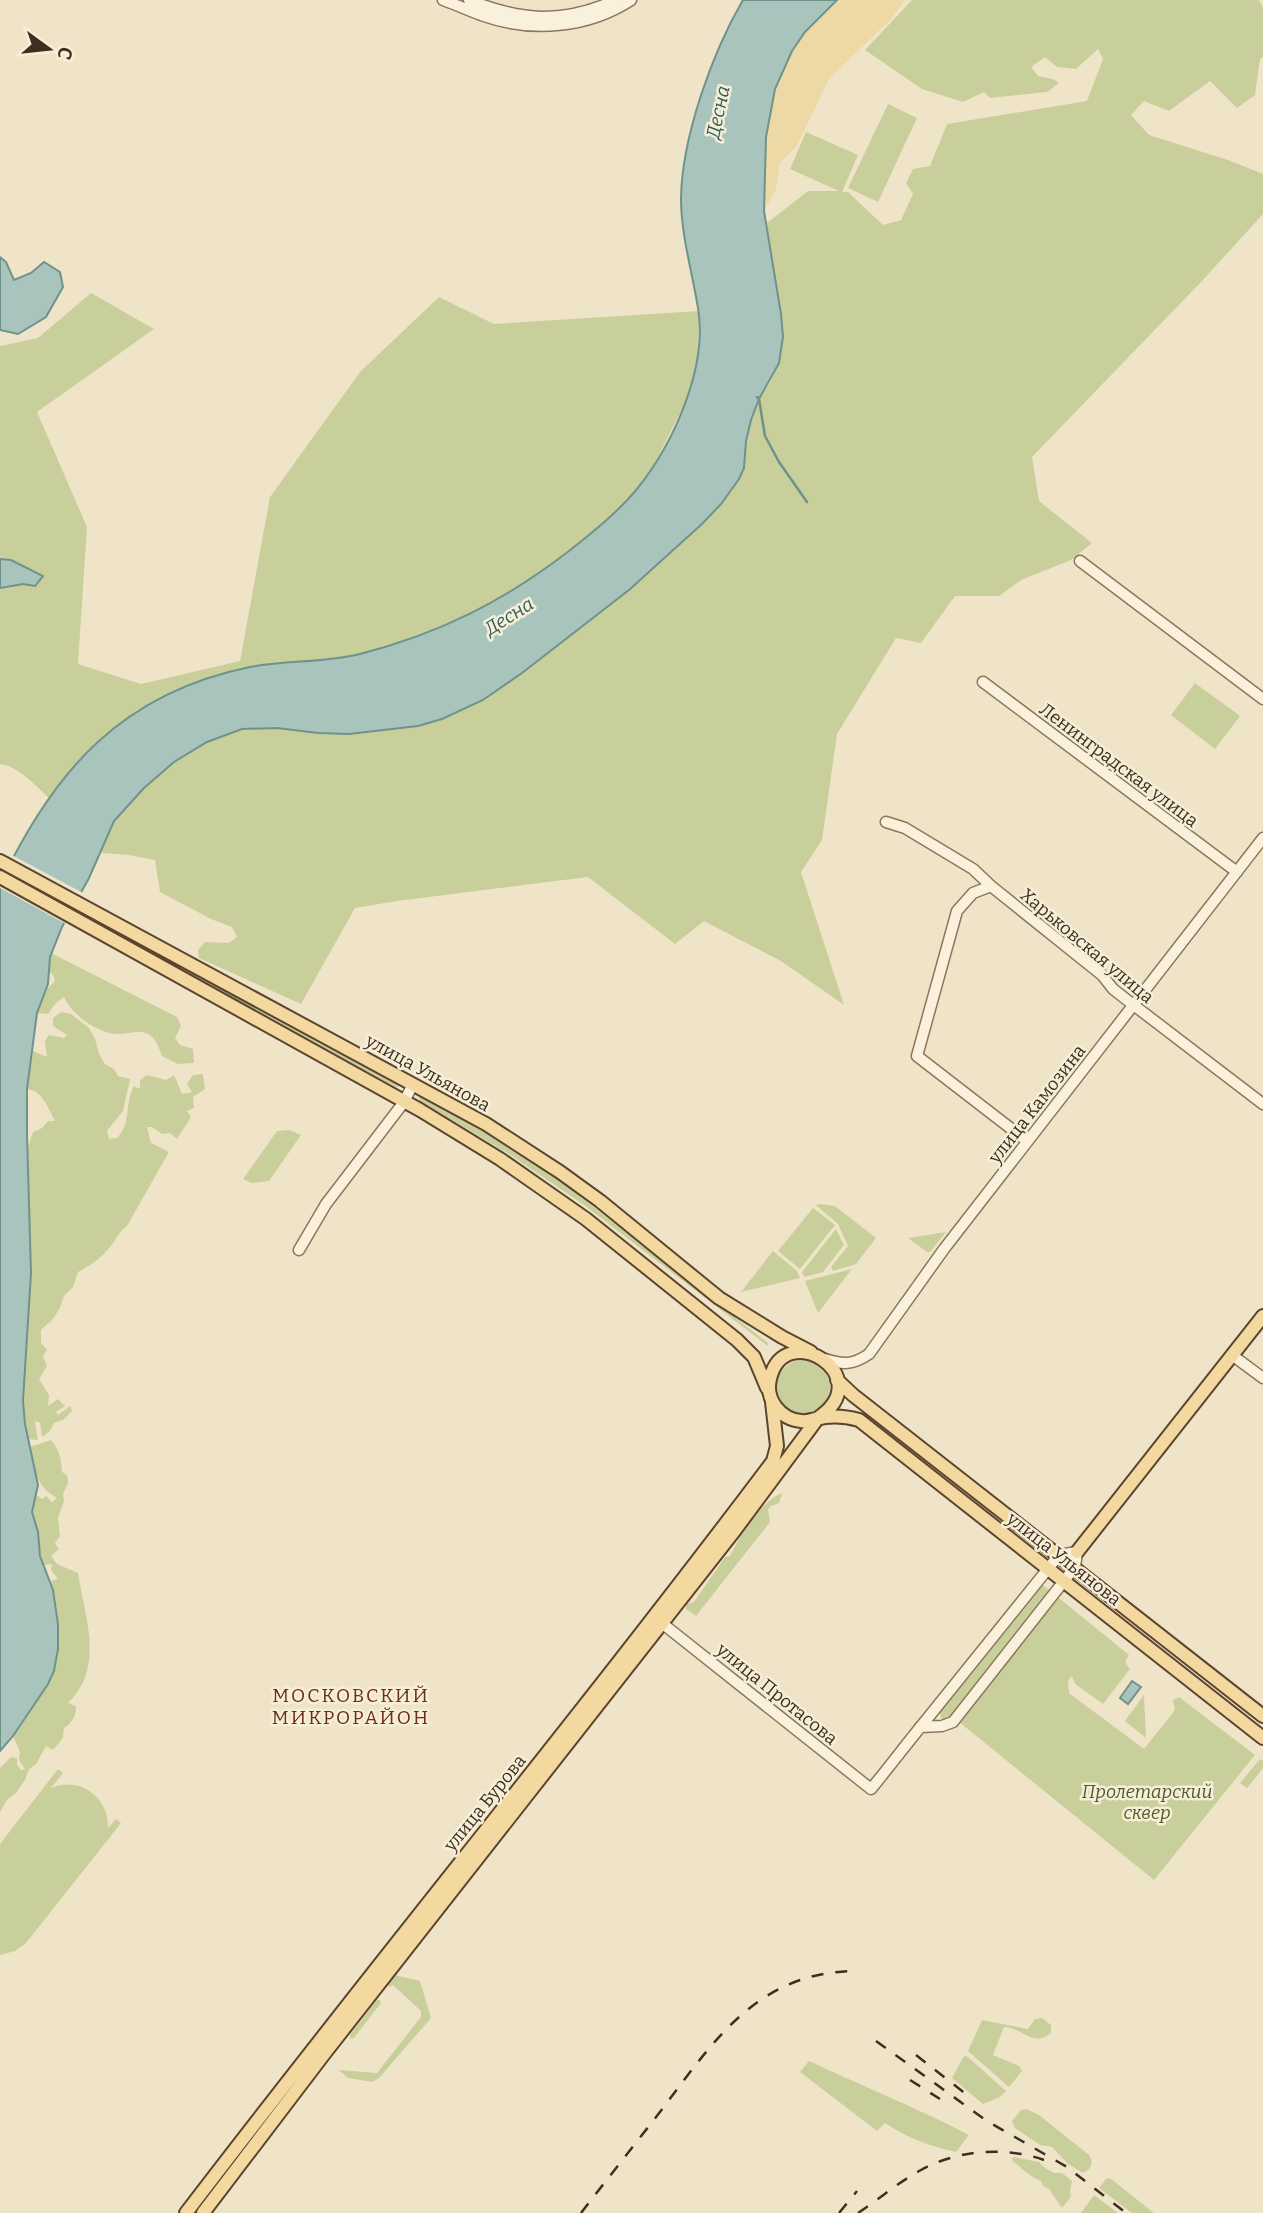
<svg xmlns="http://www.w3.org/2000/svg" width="1263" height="2213" font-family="Bitter,serif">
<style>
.green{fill:#c9cf9b}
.sand{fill:#ecd9a5}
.water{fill:#a9c4bc;stroke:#6f938a;stroke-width:2}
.pier{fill:#f0e4c8}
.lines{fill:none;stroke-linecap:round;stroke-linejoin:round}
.stream{stroke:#6f938a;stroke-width:2.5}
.minor-casing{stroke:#8d765c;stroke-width:13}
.major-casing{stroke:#5b4430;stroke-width:16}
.minor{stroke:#faf1dc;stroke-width:10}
.major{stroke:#f3d9a0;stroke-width:12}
.rail{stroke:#3d2e20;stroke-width:2.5;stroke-dasharray:12 12;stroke-linecap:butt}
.labels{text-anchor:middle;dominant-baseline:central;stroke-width:5;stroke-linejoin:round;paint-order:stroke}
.street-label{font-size:18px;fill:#3d2e20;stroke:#f7eed8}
.park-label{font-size:18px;font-style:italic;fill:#4d5a26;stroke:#f7eed8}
.water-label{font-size:19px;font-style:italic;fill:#2f5d5a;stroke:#f7eed8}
.neighbourhood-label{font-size:19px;letter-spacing:2px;fill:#6b2e1e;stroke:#f7eed8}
</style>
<rect width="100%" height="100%" fill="#f0e4c8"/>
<path class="green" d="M912,0h347l4,8v49l-3,2 -5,36 -18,13 -27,-27 -41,30 -25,-10 -13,14 18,20 79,25 35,14v40l-61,67 -170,176 7,44 53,42 -21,17 -50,20 -22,16h-44l-34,47 -25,-5 -59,96 -15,106 -21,32 43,133 -63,-44 -77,-40 -29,23 -87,-67 -191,24 -42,7 -54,96 -102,-46 -1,-8 7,-8 24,1 8,-6 -5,-10 -21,-8 -51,-27 -5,-32 -26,-5 -28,-2 13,-32 30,-33 30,-26 33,-20 35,-13 35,-1 41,5 31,1 69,-8 24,-7 41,-19 39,-27 107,-83 74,-67 29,-32 12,-23 2,-27 5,-21 8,-21 11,-16 13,-46 -16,-114 41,-32h31l-49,-22 16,-37 52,23 -16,37h6l35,33 18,-5 12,-26 -7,-11 7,-14 17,-3 17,-42 140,-23 16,-42 -5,-10 -22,20 -19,-2 -12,-10 -14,10 7,9 15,3 6,4 -12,9 -57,6 -6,-6 -21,10 -41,-13 -57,-39z
M888,104l29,14 -39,84 -30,-14z
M91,293l63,36 -117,83 50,115 -9,137 63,20 99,-23 30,-164 90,-125 79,-75 55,27 205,-13 -2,55 -10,33 -33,66 -18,25 -25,25 -23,21 -51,40 -29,19 -39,20 -70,27 -41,13 -106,11 -115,44 -32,24 -56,64c-13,-12 -31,-32 -49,-34v-176l23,-4 12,2 -24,-26 -11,-1v-213l38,-8z
M1195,683l45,33 -25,33 -44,-34z
M51,953l126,64 4,9 -6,12 5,7 13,4 1,14 -16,1 -16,-8c-4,-10 -6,-19 -16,-23 -7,-3 -19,1 -28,1 -19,0 -46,-19 -54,-37l-8,6 -8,11 -11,-1 8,-22 10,-10 -2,-6 -5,-4z
M212,983l187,101v2l-3,1 -183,-99z
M61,1012l10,2 18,14 6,11 4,15 6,10 9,5 4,7 12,3 -7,32 -16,20 2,8 8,-1c15,-16 7,-34 17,-52l6,3v-9l7,-5 19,5 8,-5 8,19 10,-2 -5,-8 6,-9 10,-1 2,15 -12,8 1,11 -7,3 4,6 -14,22 -7,-6 -8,1 -10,-7h-5l4,16 18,9 -42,74c-7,5 -9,10 -14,17 -9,13 -21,22 -35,29l-5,15 -9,9 -4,12 -7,11 -12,11v13l6,7 -4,6 4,10 -8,13 10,16 -1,11 10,-7 7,7 -9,6 2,3 12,-9 2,5 -9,9 -9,3 -4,8 -8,6 -2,-14 -5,-2 3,19 -10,-1 -5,-38 8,-128 -3,-126 5,-15 9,-4 6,-7h7c-7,-13 -12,-30 -28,-32l6,-38 14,6 -2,-16 4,-6 15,3 3,-3 -14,-9v-8z
M421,1095l76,45 63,41 208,162v3l-184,-141 -75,-51 -89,-53 -1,-4z
M289,1130l12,5 -32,46 -17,2 -9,-4 34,-48z
M820,1204l15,2 41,32 -20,26 -23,7 -2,-4 17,-21 -10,-22 -22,-19z
M813,1208l22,17 -35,44 -22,-18z
M836,1229l8,16 -21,27 -19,5 -2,-5z
M946,1232l-16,20h-3l-19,-14z
M773,1251l24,20 3,7 -59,14z
M852,1269l-34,44 -13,-32z
M776 1387a27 27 0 1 1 54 0a27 27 0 1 1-54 0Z
M51,1440c9,10 10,20 11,32l5,3 1,8 -5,11 1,7 -6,17 2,18 -5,7 4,6 -8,7 6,8 21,9c7,45 27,94 -10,130l8,3c1,9 -5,18 -12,22l-1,10 -10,12 -7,-4 -10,18 -7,5 -4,11 -9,13 -9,7 -7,12v-44l11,-11 6,1v7l4,5 4,-1 -6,-9 1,-8 -7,-16c10,-18 24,-33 34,-51 17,-31 13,-71 4,-104l7,-2 -7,-9 1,-6 -8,1c-3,-6 -13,-52 -12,-58 0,-2 3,-10 4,-12l6,4 4,-3 6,6 5,-4c-22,-13 -22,-27 -27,-51z
M782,1493l-3,10 -8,3 -3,4 2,12 -74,94 -10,-7v-5l8,-2 31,-45 5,-1c11,-22 29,-53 52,-63z
M1040,1583l13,10 -102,127 -8,2 -5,-13z
M1059,1598l70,57 -4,7 5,7 -27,35 -28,-20 -3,-8 -4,5 1,12 75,56 31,-39 -2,-10 6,-3 76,58 -101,125 -195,-158z
M1144,1695l2,43 -21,-17z
M1260,1759l3,2v7l-16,20 -7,-5z
M58,1769l5,4 -12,15c29,-12 58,9 57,40l8,-9 5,4 -95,120 -11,8 -15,4v-111z
M395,1975l25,6 11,37 -52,60 -7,4 -24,-4 -9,-8 38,3 44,-56v-6l-28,-26 -3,2 -3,-2z
M377,2000h3l1,3 -27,35 -4,1v-4z
M1042,2018l9,7v8c-17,15 -28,-5 -47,-6l-11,28 26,11 3,5 -13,16 -41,-36 14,-31 46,9 7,-10z
M964,2056l4,1 38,34 -6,6 -17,7 -31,-26z
M809,2061c53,25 108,47 160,74l-13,17c-26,-6 -49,-14 -71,-29l-8,8 -77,-59z
M1026,2109l13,6 50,40c5,8 2,15 -6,18l-15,-9 -16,-17 -12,-2 -25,-17 -3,-7 9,-11z
M1013,2157l26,5 6,6 9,5h8l10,8 -2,10 1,6 -9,11 -13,-19 -6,-3 -2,-5c-11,-4 -20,-13 -29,-21z
M1107,2178l4,1 43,34h-22l-33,-25z
M1094,2195l24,18h-37z"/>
<path class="sand" d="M837,0h68l-15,20 -61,59 -32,67 -17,17 -4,26 -12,22c1,-87 2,-150 73,-211z"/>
<path class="water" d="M743,0h94l-32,32 -13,19 -17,38 -9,48 -2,74 17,103 2,23 -4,26 -20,36 -8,21 -5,21 -2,27 -5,11 -18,25 -18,19 -74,67 -107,83 -39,27 -41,19 -24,7 -69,8 -31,-1 -41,-5 -35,1 -35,13 -33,20 -30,26 -30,33 -25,57 -27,49 -12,30 -2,27 -11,29 -10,76v45l4,139 -8,128 2,23 13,61 -6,27 6,20 2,24 13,34 5,34v25l-4,22 -6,13 -35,52 -13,15v-867c54,-114 122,-191 250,-217 36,-7 74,-4 110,-13 81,-21 144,-53 209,-103 24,-19 49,-39 68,-62 37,-46 71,-122 61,-181 -6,-37 -17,-73 -17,-110 1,-61 31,-145 62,-198z
M0,257l6,5 8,18 17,-7 13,-11 16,10 3,15 -17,30 -28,17 -18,-4z
M0,559l11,1 32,16 -8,10 -12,-2 -23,4z
M1132,1681l9,6 -13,17 -8,-6z"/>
<path class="pier" d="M10,854l75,40 -17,31 -68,-37v-12z"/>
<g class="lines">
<path class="stream" d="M757,397l2,2 6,37 14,26 28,40"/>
<g class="minor-casing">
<path id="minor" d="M443,0c14,5 27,11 41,16 48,17 104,12 147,-16
M469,0c53,21 94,24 147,0
M1080,561l183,138
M983,682l254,190
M886,822l19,6 68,41 18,17 111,89 11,14 14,11 136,104
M991,886l-18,7 -16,18 -40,145 110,85
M299,1250l27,-46 78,-102 9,-18
M1232,1355l31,23
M825,1359c18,6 28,6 44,-5l75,-105 319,-411
M658,1620l213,169c19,-23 37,-47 56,-70l132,-164 18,-3 -2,15 -122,155 -11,4 -22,1"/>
</g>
<g class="major-casing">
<path id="major" d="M0,861l486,263 74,48 40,29 119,97 63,39 29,15
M0,877l420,233 80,49 86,60 151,121 17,17 13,31
M837,1380l16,15 410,321
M1077,1552l186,-236
M186,2213c193,-253 396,-498 587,-752l4,-15 -5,-44
M203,2213l121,-159 411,-524 83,-112c62,-42 -34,-101 -48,-39 -5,20 10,40 31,42 5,1 10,-1 15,-2 15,-4 28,-3 43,1l404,318"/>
</g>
<use href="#minor" class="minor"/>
<use href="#major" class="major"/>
<path class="rail" d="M876,2041l111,80 80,46 59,46
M916,2055l55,43
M910,2080l30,19
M581,2213c27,-35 55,-70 82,-105 52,-69 96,-136 192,-137
M839,2213l18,-22
M858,2213c21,-14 41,-31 63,-43 36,-20 84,-24 123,-10"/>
</g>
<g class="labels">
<g class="street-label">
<text transform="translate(1119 765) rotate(37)">Ленинградская улица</text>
<text transform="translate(1087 946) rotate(40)">Харьковская улица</text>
<text transform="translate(428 1073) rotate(29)">улица Ульянова</text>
<text transform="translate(1037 1104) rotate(-52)">улица Камозина</text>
<text transform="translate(1064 1559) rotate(38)">улица Ульянова</text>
<text transform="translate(777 1694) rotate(39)">улица Протасова</text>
<text transform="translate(485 1803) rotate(-51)">улица Бурова</text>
</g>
<g class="park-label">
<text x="1147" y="1792">Пролетарский<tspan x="1147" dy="21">сквер</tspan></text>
</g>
<g class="water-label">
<text transform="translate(718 112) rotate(-78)">Десна</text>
<text transform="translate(509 616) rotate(-32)">Десна</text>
</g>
<g class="neighbourhood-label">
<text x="351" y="1695">МОСКОВСКИЙ<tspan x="351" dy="22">МИКРОРАЙОН</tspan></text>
</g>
</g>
<g transform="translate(49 49) rotate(105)" stroke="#f7eed8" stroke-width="5" paint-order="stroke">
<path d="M0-5L12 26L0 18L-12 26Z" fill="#3d2e20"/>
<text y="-10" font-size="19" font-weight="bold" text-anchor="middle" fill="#3d2e20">С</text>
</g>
</svg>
